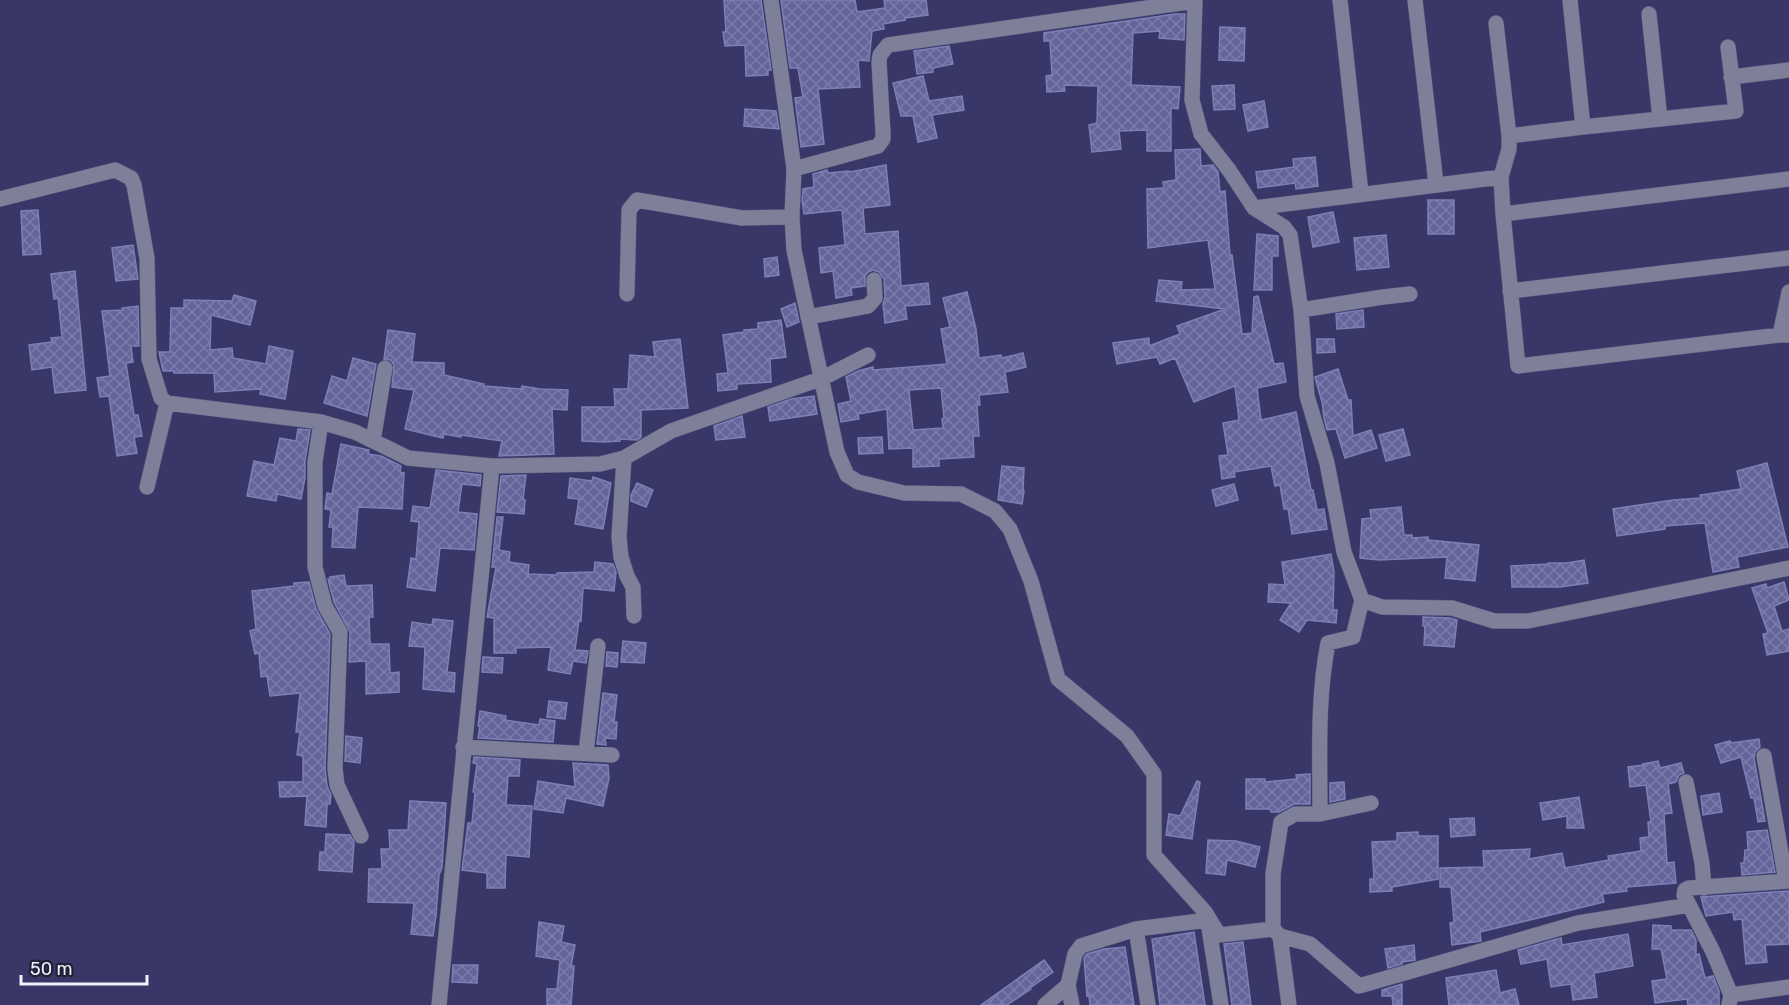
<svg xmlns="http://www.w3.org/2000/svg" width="1789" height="1005" font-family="Rubik,sans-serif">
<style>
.building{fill:url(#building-cross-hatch);stroke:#7e7fb6;stroke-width:1.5;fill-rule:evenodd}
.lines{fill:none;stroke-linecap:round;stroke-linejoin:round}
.minor-casing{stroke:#55557f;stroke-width:16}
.minor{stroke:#7e7f98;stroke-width:15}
</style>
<defs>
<pattern id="building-cross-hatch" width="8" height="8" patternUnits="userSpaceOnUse" patternTransform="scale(1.5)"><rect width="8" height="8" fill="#64659a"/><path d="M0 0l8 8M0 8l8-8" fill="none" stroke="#7a7ca9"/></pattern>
</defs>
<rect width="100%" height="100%" fill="#383767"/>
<path class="building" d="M724,0h37l10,70h-3v5l-22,1 -1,-31 -20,1 -2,-14h3z
M781,0h74l2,12 28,-4 -1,-8h42l2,15 -23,3v2l-22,4 1,5 -12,2 -3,30 -11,-1 2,27 -42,2 6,55 -23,3 -6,-49 8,-1 -5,-29h-8z
M1175,14h10l-1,26 -25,-2 1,-7 -27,2 -2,52 49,2 -2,22 -7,-1v43h-24v-21l-28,1 2,18 -29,3 -3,-27 8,-2 1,-37 -34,-1 1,6 -18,1 -1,-16 6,-1 -2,-34h-6v-8z
M1220,27l25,1 -1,33 -25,-1z
M949,46l4,18 -20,4v4l-16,2 -3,-23z
M923,76l6,25 33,-5 2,14 -32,5 5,23 -19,4 -5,-26h-12l-8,-33z
M1234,85l1,24 -21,1 -2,-24z
M1264,101l4,26 -20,4 -5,-26z
M745,109l31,2 3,18 -35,-3z
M1200,149l1,17 12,-1 5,7 2,20 5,-1 5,64h2l10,79 10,-1 2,-36 4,-1 16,68 9,-1 3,19 -29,6 4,32 35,-8 15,78h2l4,20 7,-1 3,20 -35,5 -4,-25h-4l-4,-24 -5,1 -4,-20 -37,6 1,5 -13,2 -3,-23 9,-1 -5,-32 16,-3 -4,-34 -41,16 -19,-44 -15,6 -3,-7 -40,7 -4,-21 36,-5v8l31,-12 -3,-8 48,-17 -69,-8 3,-21 23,2 -1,8 34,-1 -7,-49 -60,8 -1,-59 17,-1 -1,-6 13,-2 -1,-30z
M1315,157l3,29 -22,3 -1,-6 -37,5 -2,-16 38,-5 -1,-8z
M886,165l4,40 -27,3 2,26 33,-3 3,55 27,-3 2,21 -25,2 2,13 -22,4 -2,-19 2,-7 -1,-18 -5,-7 -6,-2 -5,2 -3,4v10l-14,2 1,7 -16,3 -3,-27 -12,2 -2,-25 26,-3 -3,-35 -38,4 -2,-14 1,-11 11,-2 -1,-13 14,-4 1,3 21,-2 1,1z
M1428,200h26v34h-26z
M38,210l3,44 -18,1 -2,-44z
M1333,212l6,30 -26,5 -5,-30z
M1257,234l21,2v20h-6v34h-18z
M1386,235l3,32 -32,3 -3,-32z
M133,245l5,34 -22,2 -4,-33z
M777,257l2,18 -14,2 -1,-18z
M75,271l11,119 -31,3 -3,-26 -20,3 -3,-25 23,-3 -1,-4 11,-1 -4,-39 -4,1 -3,-25z
M967,292l9,37 3,29 22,-3 1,3 21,-5 3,14 -21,5 3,20 -29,3 1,10h-3l2,31h-6l1,21 -35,2v7l-26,1v-19l-24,1 -2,-40 -29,5 1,5 -18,3 -3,-18 13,-3 -5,-24 12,-6 15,-4v3l74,-6 -6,-35 9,-2 -7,-29zM941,388l3,30 -2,1 1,9 -30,2 -4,-40z
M234,295l22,6 -6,24 -39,-10 -1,35 22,-2 1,10 33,6 3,-18 24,5 -8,48 -25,-5 1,-5 -46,3 -1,-19h-40v-2h-11l-4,-19h11l1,-44h13v-8l48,1z
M795,303l4,19 -12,5 -6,-18z
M138,306l1,40h-8l2,16 -7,1 8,52h4l4,21 -8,1 3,16 -20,3 -8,-60 -9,1 -3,-19 13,-2 -8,-65 21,-1 -1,-2z
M1363,310l1,17 -27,2 -1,-15z
M781,320l5,37 -16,2 1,23 -34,2v5l-19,2 -1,-17 11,-1 -5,-38 21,-3v-2l14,-1v-6z
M388,330l27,4 -3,28 32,1v12l40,9v2l37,3 1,-3 18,3 28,1 -1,20 -15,-1 2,45 -55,2 3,-15 -41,-6v2l-17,-3 -1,4 -38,-9 9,-39 -22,-3 2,-22 -3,-5 -7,-1z
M680,339l8,69 -47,2v27l-4,3 -17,-1v2l-16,1 -22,-1v-34h33l-1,-18h14l2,-34 25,2 -2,-15z
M1317,339h17l1,13 -18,1z
M353,358l23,6 -9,52 -43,-13 8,-27 15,5z
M1338,369l10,31h3l2,36 18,-6 6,18 -32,10 -9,-29 -9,1 -3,-12 -2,-16 -6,-21 -1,-4z
M814,396l3,18 -47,7 -2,-14 23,-8z
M742,416l3,21 -29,3 -2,-14z
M298,429l12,1 -5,31v17l-4,21 -24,-5 -1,7 -29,-5 7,-35 20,4 6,-27 16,3z
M1403,429l7,26 -24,6 -7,-26z
M882,437l1,16 -24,1 -1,-16z
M341,444l28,6 -1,4 13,2 20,10 -1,6 4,1 -2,36 -44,-2 -3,41 -23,-1 1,-20h-4l2,-17 -6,-1 2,-16 5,1z
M1767,463l21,84 -51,10 2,10 -26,5 -8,-49 -40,3v3l-48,7 -4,-27 60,-9 28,-2 -1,-3 41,-6 -4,-18z
M1002,466l22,2 -1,23h1l-2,13 -24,-4z
M436,470l45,5 -1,11 -18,-2 -4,28 19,2 -3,36 -34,-2 -5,43 -28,-4 4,-29 5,1 3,-37 -8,-1 2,-15 17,2z
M526,475l-3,24 2,1 -1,14 -27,-2 4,-36z
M593,477l18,6 -8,46 -28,-5 4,-25 -11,-1 2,-20 22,3z
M637,483l16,7 -7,17 -15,-6v-6z
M1234,484l4,16 -22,6 -4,-16z
M1401,507l3,28h8v3l16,-1v3l51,5 -4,36 -30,-3 2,-21 -68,3 -19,-2 2,-39 9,-1 -1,-8z
M497,517h6l-4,33 11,2 -1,10 20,3 -1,9 29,1v-2l37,-1 1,-10 18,2 3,8 -2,19 -31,-3 -2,33 -2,-1 -4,30 13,1 -2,12 -13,-2 -3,13 -22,-4 3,-23 -35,1v5h-22v-35l-7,-1 9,-50h-4z
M1331,554l3,18 -1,38h4l-1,13 -29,-3 -8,12 -19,-12 11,-17 -23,-1 1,-18 16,1 -3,-23z
M1584,560l4,23 -28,4h-48l-1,-21 37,-2v-1h19z
M344,575l2,11 26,-1 1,32h-4l1,27h19l1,29 9,-1v20l-33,2v-33l-17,1 1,-30 -16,-30 -6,-23h2v-2z
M309,582l7,27 14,25 -5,134 2,18 4,9 -1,9h-3l-1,23 -21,-2 2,-29 -27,1 -1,-15h24v-26l-6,-1 3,-23h-4l4,-39 -30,3 -3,-20 -6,1 -2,-24 -4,1 -5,-23 6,-2 -4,-38 42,-5v-3z
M1784,582l5,18 -15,6 8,25 7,-2v22l-22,4 -4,-21 5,-1 -16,-45 14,-4 1,4z
M1423,617l27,1 7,2 -3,27 -30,-2 1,-19h-2z
M433,619l20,2 -6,51 8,1 -1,19 -31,-3 2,-42 -16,-1 3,-24 20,3z
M623,641l23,2 -2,20 -23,-1z
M607,652l11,1 -1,14 -11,-1z
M483,657l20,1 -1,15 -20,-1z
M603,693l14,2 -3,27h3l-1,17 -11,-1 1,7 -9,-1z
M549,701l18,2 -2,16 -18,-2z
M480,711l26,5 -1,4 34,5 1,-6 15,2 -2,21 -75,-4 2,-12h-2z
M346,736l16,2 -2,25 -15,-2z
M1759,739l1,8 -5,5 -1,6 11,63 -7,1 -4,-24h-3l-10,-41 -20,6 -6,-18 15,-4 1,2z
M474,757l46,3 -1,16h-11l-2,29 26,1 -3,51 -23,-2 -1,33h-18v-15l-25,-3 6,-47h4l3,-31h-2l4,-28 -4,-1z
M1658,761l2,7 21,-5 3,10 -5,2 -3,7 -8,2 4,29 -8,1 3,49 7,-1 2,21 -50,4 1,4 -25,3 2,8 -124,30 1,9 -29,4 -2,-22 4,-1 -3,-35h-11v-19l44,-1 -1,-16 47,-2 -1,10 33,-6 3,15 44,-8 -1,-4 33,-5 -1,-13 9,-1 -1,-15h3l-5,-37 -16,2 -2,-20 16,-2 -1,-1z
M573,763l35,2 1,13 -6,28 -37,-8 -3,15 -29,-4 4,-28 37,6z
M1310,774v30h-16l-15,8h-8l-1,-3h-24v-30h19v3l32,-3 -1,-4z
M1197,781l3,1 -8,57 -26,-4 3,-21 11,2z
M1344,782l1,17 -15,3v-19z
M1719,793l3,19 -19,3 -2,-19z
M1579,797l5,31h-17v-12l-24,4 -3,-17z
M410,801l36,2 -4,65 -3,7 -3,40 -3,21 -22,-2 3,-31 -46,-1 1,-33h13l-1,-20h9l-1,-19h19z
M1474,818l1,17 -24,2 -1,-18z
M1767,830l8,42 -33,3 -1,-12h3l1,-13h3l-1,-18z
M1418,832v4h20v43l-46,8v4l-22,1v-13h4l-2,-37 25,-1v-8z
M326,834l24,1 4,7 -2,30 -33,-2 1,-18h5z
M1208,840l28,1 24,6 -5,20 -28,-7 -2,15 -19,-2z
M1789,891v53l-24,1 2,17 -21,2 -4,-45 -8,1 -1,-8 -27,4 -5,-19z
M539,922l25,4 -3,16 14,3 -4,21h3l-3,39h-24v-16h10l3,-29 -24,-4z
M1653,925l18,1v4h20l5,10v15l3,-1 6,24 8,-2 6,15v14h-31l-1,-6 -32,4 -3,-22 15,-2 -6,-30h-9z
M1194,932l11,73h-45l-8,-66z
M1628,934l5,32 -39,7 3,24 -24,3 -2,-16 -20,3 -4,-28 -26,5 -3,-14 43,-12 1,7z
M1243,942l8,63h-19l-8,-61z
M1414,945l1,15 -13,2v2l-14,4 -3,-19z
M1125,947l9,58h-44l-1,-10 -2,1 -3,-38 3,-4 17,-5z
M1044,960l9,12 -23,16 1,1 -24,16h-26z
M453,965h25l-1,18 -25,-1z
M1496,970l4,23 15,-4 4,16h-47l-1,-1 -22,1 -3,-27z
M1402,984v21h-9l-1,-9h-10v-6z"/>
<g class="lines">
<g class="minor-casing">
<path id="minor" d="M771,0l23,169 -2,48 2,33 43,202 10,23 11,7 46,11 57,1 34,17 15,18 21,52 27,98 69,57 27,38v81l51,57 14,23 54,-6
M1195,0l-3,100 9,34 28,36 25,38 30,19 6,8 11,75 6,86 20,67 17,89 18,48 -9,37 -25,6c-11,56 -8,115 -8,171
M1340,0l21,193
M1415,0l21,184
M1496,23l13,113v13l-8,28
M1731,77l58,-7
M1660,119l76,-8 -8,-64
M1583,127l77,-8 -11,-105
M1509,136l74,-9 -13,-127
M794,169l84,-23 5,-7v-6l-4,-71 1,-7 8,-10 307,-44
M0,199l115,-29 16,8 3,7 13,73 2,101 12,39 6,5 154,19 34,10 53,26 84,8 108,-2 24,-6 47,-27 152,-53 45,-23
M1254,208l247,-31 2,37 15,152 262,-31h9
M1503,214l286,-35
M1510,291l279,-33
M627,294l2,-84 8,-10 105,18 50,-1
M1301,310l82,-13 27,-3
M808,317l60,-11 7,-8 -1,-18
M1780,335l9,-43
M321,422l-6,40v105l10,39 15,26 -5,136 2,17 24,51
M373,441l12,-73
M624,458l-5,79 2,20 6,19 6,11 1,29
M147,487l20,-84
M1362,600l20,7 70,1 42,13h34l261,-53
M463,747l149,8
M586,753l12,-107
M1764,756l22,125
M1686,782l16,81 2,25
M1371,803l-51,11h-25l-14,8 -8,52v55l7,7 30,8 49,42 219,-63 111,-18
M1208,922l13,83
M1136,929l12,76
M1280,936l9,69
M1731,995l58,-8
M439,1005l53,-539
M1045,1005l23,-20
M1072,1005l-4,-20 7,-31 6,-8 55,-17 72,-9
M1729,1005l2,-10 -18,-43 -29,-57 1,-5 4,-2 100,-7"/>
</g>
<use href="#minor" class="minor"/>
</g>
<path d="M21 975v9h126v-9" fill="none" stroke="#f0f1fd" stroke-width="3"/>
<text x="30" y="975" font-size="18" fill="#f0f1fd" stroke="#212238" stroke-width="4.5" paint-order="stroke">50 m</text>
</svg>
